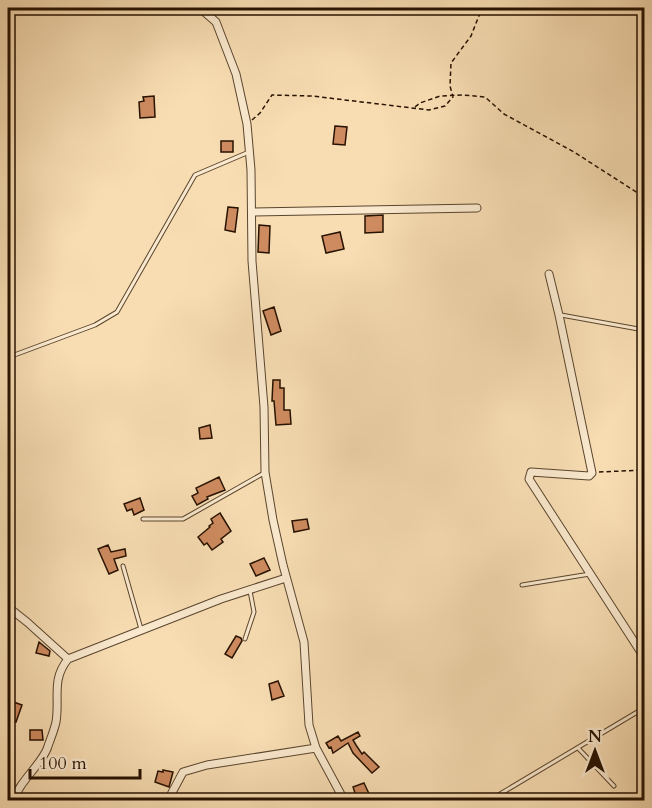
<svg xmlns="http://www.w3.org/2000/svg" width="652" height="808" font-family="Cardo,serif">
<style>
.building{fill:#cf8b60;stroke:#261201;stroke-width:1.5}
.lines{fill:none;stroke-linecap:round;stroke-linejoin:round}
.lane-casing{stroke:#5a452e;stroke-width:5}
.street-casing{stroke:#5a452e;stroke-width:9}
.path{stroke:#261201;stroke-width:1.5;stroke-dasharray:4.5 3;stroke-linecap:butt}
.lane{stroke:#fae9ce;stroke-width:3}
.street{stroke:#fae9ce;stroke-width:7}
</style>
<rect width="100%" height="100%" fill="#f8ddb3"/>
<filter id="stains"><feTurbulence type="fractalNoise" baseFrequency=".00333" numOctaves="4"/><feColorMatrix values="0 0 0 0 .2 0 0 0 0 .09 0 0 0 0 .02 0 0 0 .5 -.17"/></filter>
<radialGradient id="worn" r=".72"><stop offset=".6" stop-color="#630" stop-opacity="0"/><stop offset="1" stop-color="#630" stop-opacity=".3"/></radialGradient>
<path class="building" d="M154,96l1,21 -15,1 -1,-16 5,-1 -1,-4z
M335,126l12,1 -2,18 -12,-1z
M221,141h12v11h-12z
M228,207l10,1 -3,24 -10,-2z
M383,215v17l-18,1v-17z
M259,225l11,1 -1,27 -11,-1z
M340,232l4,17 -18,4 -4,-17z
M274,307l7,24 -10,4 -8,-24z
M273,380h7v8h4v22h6l1,14 -15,1 -2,-24h-2z
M210,425l2,13 -12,1 -1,-11z
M219,477l6,13 -18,7 1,2 -11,6 -5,-9 6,-3 -2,-5z
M140,498l4,12 -10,5 -2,-6 -5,2 -3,-7z
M220,513l11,18 -10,8 2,3 -11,8 -5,-7 -3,2 -6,-8 12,-10 -1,-1 4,-3 -2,-4z
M307,519l2,10 -15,3 -2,-11z
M108,545l3,7 14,-3 1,7 -12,3 4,11 -9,4 -11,-25z
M264,558l6,12 -14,6 -6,-12z
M236,636l5,2 1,3 -10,17 -7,-4z
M39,642l11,9 -1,5 -13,-3z
M278,681l6,15 -12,4 -3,-16z
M8,700l14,5 -6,17 -8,-3z
M30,730h12l1,10h-13z
M358,732l2,4 -7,4 3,5 6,9 2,-2 15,15 -7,6 -19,-20 -5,-10 -15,10 -2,-6 -2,1 -3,-5 12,-7 3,5z
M163,770l10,2 -4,15 -14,-5 3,-11 5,1z
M364,783l7,15 1,3h-13l-4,-8 -2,-6z"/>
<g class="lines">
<g class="lane-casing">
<path id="lane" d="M8,280l2,22 -2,60
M561,315l83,15
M9,357l86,-32 22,-13 78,-137 54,-23
M143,519h40l81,-46
M123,566l18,63
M522,585l68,-11
M245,639l9,-27 -4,-21
M578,748l36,38
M490,800l154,-92"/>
</g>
<g class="street-casing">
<path id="street" d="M200,8l16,14 20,52 11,50 4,46 1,91 12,146 1,65 8,48 10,45 21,77 5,83 7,23 28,52
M253,212l224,-4
M549,274l10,41 33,158 -3,3 -58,-4 -2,7 115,178
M8,607l19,15 41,37 153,-60 65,-21
M15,800c1,-15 25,-34 32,-51 3,-9 7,-18 9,-27 4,-24 -5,-42 12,-63
M168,800l15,-28 24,-7 109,-17"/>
</g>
<path class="path" d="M415,107l5,-4 20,-7 23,-1 22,2 19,17 70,38 70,45
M252,120l8,-7 12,-18 40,1 117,14 16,-4 8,-9 -3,-11 1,-23 20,-27 11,-28
M599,472l45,-2"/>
<use href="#lane" class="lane"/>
<use href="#street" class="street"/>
</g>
<rect width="652" height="808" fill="none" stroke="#f8ddb3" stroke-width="30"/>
<rect x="9" y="9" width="634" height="790" fill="none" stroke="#261201" stroke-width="3"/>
<rect x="15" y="15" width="622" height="778" fill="none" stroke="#261201" stroke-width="1.5"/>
<g transform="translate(595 751)" stroke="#fae9ce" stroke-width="4.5" paint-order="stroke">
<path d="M0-4.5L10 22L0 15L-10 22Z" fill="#261201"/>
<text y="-9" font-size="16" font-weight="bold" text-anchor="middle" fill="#261201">N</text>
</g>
<path d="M30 769v9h110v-9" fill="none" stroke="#261201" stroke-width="3"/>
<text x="39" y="769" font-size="18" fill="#261201" stroke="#fae9ce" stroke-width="4.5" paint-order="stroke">100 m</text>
<rect width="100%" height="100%" filter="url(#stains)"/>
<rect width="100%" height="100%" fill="url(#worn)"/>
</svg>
